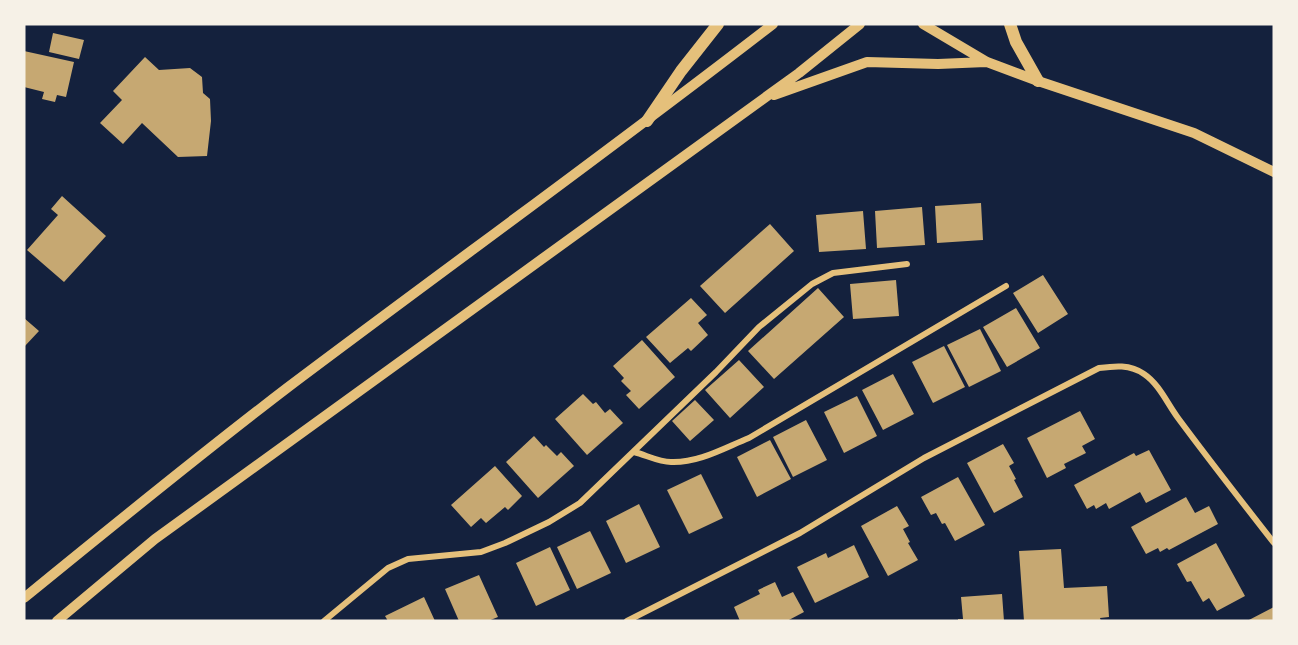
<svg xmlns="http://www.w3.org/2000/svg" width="1298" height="645" font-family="'Roboto Serif',serif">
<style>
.building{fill:#c6a872}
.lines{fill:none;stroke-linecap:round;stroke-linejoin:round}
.minor{stroke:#e5c07b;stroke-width:6}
.tertiary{stroke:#e5c07b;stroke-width:10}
.secondary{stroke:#e5c07b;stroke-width:12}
</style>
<rect width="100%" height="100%" fill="#14213d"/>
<path class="building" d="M53,33l31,7 -5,19 -30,-7z
M24,51l50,11 -8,35 -9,-2 -2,7 -13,-3 2,-7 -20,-5z
M145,57l14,13 31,-2 12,9 1,16 7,6 1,22 -4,35 -29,1 -36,-34 -19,21 -23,-21 22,-23 -9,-9z
M62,196l44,40 -42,46 -37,-32 31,-35 -7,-6z
M981,203l2,37 -46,3 -2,-37z
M922,207l3,38 -48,3 -2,-37z
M863,211l3,38 -47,3 -3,-37z
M770,224l24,27 -69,62 -25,-27z
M1043,275l25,39 -30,19 -25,-40z
M896,280l3,36 -46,3 -3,-35z
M818,288l26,29 -70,62 -26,-28z
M691,298l16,17 -9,8 10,12 -17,16 -3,-3 -18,15 -24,-26z
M1016,308l24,40 -33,19 -24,-40z
M24,318l15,13 -15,16z
M980,329l21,42 -32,16 -22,-42z
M642,340l33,37 -36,32 -13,-14 5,-4 -10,-10 3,-3 -11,-12z
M944,346l21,41 -32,16 -21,-41z
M739,360l25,27 -34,31 -25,-28z
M893,374l21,40 -31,16 -21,-40z
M583,394l10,10 3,-2 9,11 5,-4 13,14 -36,32 -32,-36z
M857,396l20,40 -33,17 -20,-41z
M695,400l19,20 -24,21 -18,-20z
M1080,411l15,28 -13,7 4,7 -22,11 2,4 -19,10 -20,-40z
M806,420l21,40 -34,17 -20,-40z
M534,436l10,11 2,-2 11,11 4,-4 13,14 -36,32 -32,-36z
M770,440l21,39 -34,18 -20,-40z
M1003,444l11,19 -5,3 7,13 -2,1 9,17 -29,16 -27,-50z
M1149,450l22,40 -25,13 -6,-11 -31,17 -3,-6 -10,6 -2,-4 -7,4 -13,-24 60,-32 2,3z
M495,466l27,30 -14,14 -3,-3 -19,16 -5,-5 -10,9 -20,-22z
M701,474l22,44 -34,16 -22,-44z
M958,477l27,48 -30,16 -10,-18 -3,1 -6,-11 -5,2 -10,-18z
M1186,497l9,16 14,-7 9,18 -49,26 -2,-2 -7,4 -2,-4 -12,6 -15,-27z
M639,504l21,43 -34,16 -20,-42z
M897,506l12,20 -6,3 7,13 -2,1 10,17 -30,16 -27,-50z
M590,531l21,42 -34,16 -20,-42z
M1216,543l29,53 -28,15 -8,-13 -6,4 -12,-21 -4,1 -10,-18z
M854,545l15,32 -54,26 -18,-36 29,-14 2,5z
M550,547l20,43 -34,16 -20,-43z
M1061,549l3,39 43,-2 2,31 -9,1 1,3h-77l-5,-70z
M479,575l19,42 -10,4h-29l-14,-32z
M775,582l7,15 11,-5 11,20 -17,9h-47l-6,-14 26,-13 -2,-4z
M1002,594l2,27h-46v-2h5l-2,-22z
M424,597l11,24h-47l-3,-5z
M1274,607v14h-27z"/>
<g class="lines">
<path class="minor" d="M634,452c12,3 25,10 37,10 28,1 53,-14 78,-24l257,-152
M324,621l64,-53 20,-9 73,-7 24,-9 44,-21 31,-19 136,-131 43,-45 53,-43 21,-11 74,-9
M627,621l173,-88 124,-75 175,-90c15,-2 31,-4 45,6 15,10 23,29 34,44 31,42 64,84 96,125"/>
<path class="tertiary" d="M923,24l64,38 51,19 156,52 80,39
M774,95l93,-33 71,2 48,-2
M24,598c87,-71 174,-142 263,-210 162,-122 326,-240 486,-364
M57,621l98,-82 644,-466 61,-49"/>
<path class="secondary" d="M1010,24l6,18 22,39
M647,121l34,-50 37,-47"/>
</g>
<rect width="1298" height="645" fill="none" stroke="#f6f1e7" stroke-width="51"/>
</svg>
